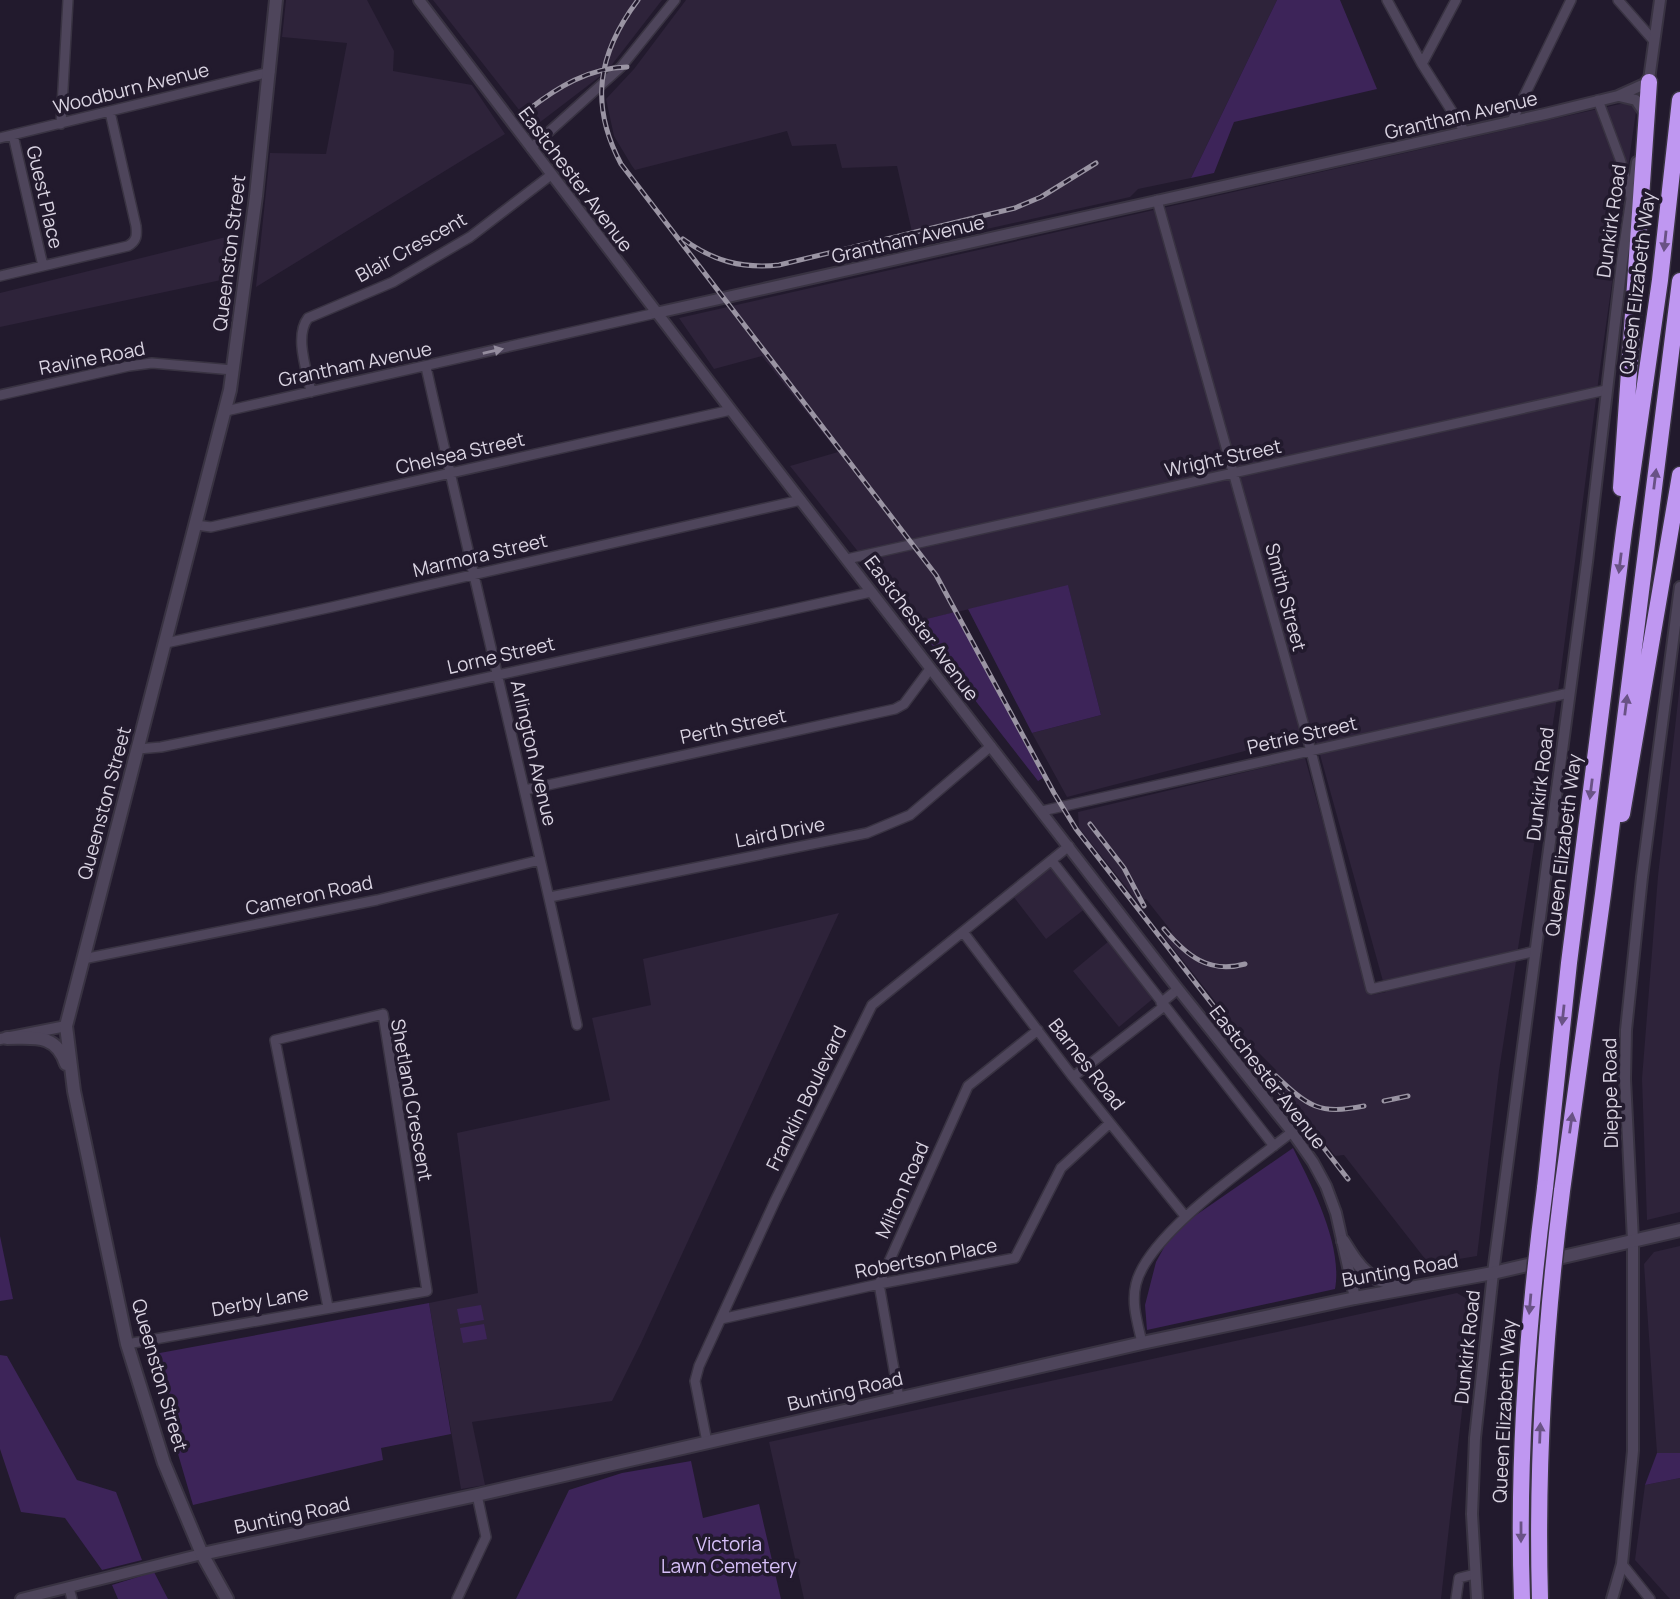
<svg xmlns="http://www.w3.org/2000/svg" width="1680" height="1599" font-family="Manrope,sans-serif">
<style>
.built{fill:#2e233a}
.green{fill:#3d2459}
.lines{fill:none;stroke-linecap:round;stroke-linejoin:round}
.minor-casing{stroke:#393342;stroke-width:12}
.tertiary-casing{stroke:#393342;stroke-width:14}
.secondary-casing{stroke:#393342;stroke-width:16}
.motorway-casing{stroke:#393342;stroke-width:19}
.minor{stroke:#4e455b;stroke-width:9}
.tertiary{stroke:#4e455b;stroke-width:10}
.secondary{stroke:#4e455b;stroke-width:12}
.motorway{stroke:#bf97f1;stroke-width:16}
.rail-casing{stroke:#9a94a3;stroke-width:5}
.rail{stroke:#221a2d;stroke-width:2.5;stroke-dasharray:8;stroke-linecap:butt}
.motorway-bridge-casing{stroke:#393342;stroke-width:19;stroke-linecap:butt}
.motorway-bridge{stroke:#bf97f1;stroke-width:16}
.oneway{fill:#695285}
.oneway2{fill:#948c9e}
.labels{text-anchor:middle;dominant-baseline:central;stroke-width:7;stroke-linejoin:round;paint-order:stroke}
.street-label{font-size:19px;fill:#dad4e2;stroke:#221a2d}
.park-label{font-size:19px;fill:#d7c0f9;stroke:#221a2d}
</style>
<rect width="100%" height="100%" fill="#221a2d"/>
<path class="built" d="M286,0h81l27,51 -1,20 79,14 33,49 -249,153 14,-134 56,1 21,-111 -65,-6z
M433,0h229l-55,71 -72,55 -8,-6z
M686,0h591l-86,178 -53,11 -8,8 -215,48 -18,-79 -55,2 -6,-24 -44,2 -5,-15 -152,39 -3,-4 -18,-30 -8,-37 28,-30z
M1620,104h17l-37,264 -40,310 -61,393 -22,185 -48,8 -85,-109 -9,1 -57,-73 -2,-13 -31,-31 -80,-101 7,-6 -26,-33 -8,3 -59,-74 -1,-16 227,-54 66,237 15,-3 -72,-259 -247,64 -35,-64 69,-18 -33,-129 -154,36 -124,-156 48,-14 -76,-96 -48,13 -35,-51z
M234,235l-8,44 -226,48v-34z
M1680,684v528l-33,8 -5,-141 16,-203z
M1053,865l33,43 -40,31 -33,-43z
M839,913l-198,430 -29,58 -140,21 13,63 -24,4 -32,-186 49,-10 -21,-160 153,-33 -18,-82 59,-13 -8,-46z
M1109,941l46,56 -36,30 -46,-56z
M1680,1246v207h-23l-13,-189 10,-12z
M1457,1293l17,10 -33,296h-637l-35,-157z
M1680,1478v121h-10l-35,-39 10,-75z"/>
<path class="green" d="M1277,0h63l37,89 -143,33 -20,51 -23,5z
M1068,585l33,130 -69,18 -64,-124z
M955,612l88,166 -5,3 -124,-159z
M1293,1148c19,38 50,97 42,141l-188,41 -2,-25 11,-43 17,-31z
M0,1236l13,63 -13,2z
M429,1303l22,131 -70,14 2,12 -190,45 -44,-150z
M481,1305l3,15 -24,4 -3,-15z
M484,1324l3,15 -24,4 -3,-15z
M0,1355l7,1 70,124 39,12 26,68 -40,10 -37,-52 -44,-6 -21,-63z
M1657,1453h23v25l-35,7z
M691,1461l12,57 56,-14 22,95h-265l53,-109 53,-17z
M154,1572l14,27h-50l-6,-14z"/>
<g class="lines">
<g class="minor-casing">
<path id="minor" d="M1387,0l35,64 43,68
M1618,0l36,41
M1422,64l34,-64
M1598,100l22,59 11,38
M1512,121l59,-121
M61,124l7,-124
M13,135l30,131
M0,138l270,-66
M531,148l90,-81 54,-67
M1157,200l154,551 60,238 165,-38
M0,276l128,-30c9,-5 9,-11 8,-20l-26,-114
M426,367c49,219 104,438 151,658
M311,392c-4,-21 -17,-56 -3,-74l85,-36 77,-45 81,-62
M0,395l129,-29 23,-3 81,7
M226,411l430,-98
M196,525l15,2 520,-117
M847,559l759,-169
M166,643l166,-36 469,-107
M138,749l23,-2c238,-48 474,-103 710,-155
M525,790l370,-81 9,-5 26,-35
M1042,811l527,-118
M1052,861l222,285
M550,897l317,-64 43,-18 81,-69
M963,932l110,145 112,139
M83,959l294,-59 163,-40
M1161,1003l17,-14
M1073,1077l90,-70
M721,1319l158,-35 136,-26 46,-90 49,-45
M1142,1343c-4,-19 -11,-39 -6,-59 12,-50 114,-119 156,-152
M127,1344l300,-53 -44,-277 -108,26 53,267
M899,1398l-20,-114 89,-198 70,-56
M707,1442l-12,-61 4,-15 76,-165 97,-196 197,-159
M1622,1564l28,35
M69,1588l3,11
M457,1599l29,-62 -9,-42
M1456,1599l3,-21 16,-4"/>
</g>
<g class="tertiary-casing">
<path id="tertiary" d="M419,0l312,410 447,579 114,143 21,30 13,24 10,27 19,85
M1648,87l12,-87
M1619,96l17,4 8,12
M656,313l889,-199 73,-18 31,-14
M0,1039l66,-13
M21,1599l181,-45
M1477,1599l-5,-85 3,-76 18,-165 94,-711 35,-300 15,-100
M1612,1599l10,-35 11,-113v-211l-8,-161 1,-49 16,-153 38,-290"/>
</g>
<g class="secondary-casing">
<path id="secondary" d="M7,1038c27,0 49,-5 59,26
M1343,1241c18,29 26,42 63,43
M202,1554l275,-59 665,-152 213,-45 138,-25 187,-43
M227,1599l-25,-45 -38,-91 -37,-119 -53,-253 -8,-65 164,-636 26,-194 20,-196"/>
</g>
<g class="motorway-casing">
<path id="motorway" d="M1621,488l28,-406
M1622,814l58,-339
M1545,1188l24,-225 55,-432 36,-251 20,-180
M1562,1191l41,-297 77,-613"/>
</g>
<use href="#minor" class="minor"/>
<use href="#tertiary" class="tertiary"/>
<use href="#secondary" class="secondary"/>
<use href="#motorway" class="motorway"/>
<g class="rail-casing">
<path id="rail" d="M638,0c-40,53 -49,104 -17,164l315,411 118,218 22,36 272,350
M528,110c30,-23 60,-42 99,-43
M683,239c30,22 59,30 96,26l236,-57 26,-11 55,-34
M1090,824l34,44 20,38
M1164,929c23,27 45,45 81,35
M1276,1076c33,31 43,39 88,30
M1384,1101l24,-5"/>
</g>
<use href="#rail" class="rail"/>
<g class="motorway-bridge-casing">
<path id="motorway-bridge" d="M1522,1599c-5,-138 5,-274 23,-411
M1540,1599c-4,-137 5,-272 22,-408"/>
</g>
<use href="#motorway-bridge" class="motorway-bridge"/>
</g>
<defs><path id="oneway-solid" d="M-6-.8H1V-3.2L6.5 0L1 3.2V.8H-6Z" transform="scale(1.75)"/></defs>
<g class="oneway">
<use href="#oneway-solid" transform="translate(1665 241) rotate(96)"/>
<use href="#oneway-solid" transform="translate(1655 479) rotate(-83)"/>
<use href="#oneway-solid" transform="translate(1620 563) rotate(97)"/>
<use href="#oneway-solid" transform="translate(1626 705) rotate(-83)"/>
<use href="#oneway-solid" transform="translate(1591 789) rotate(97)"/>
<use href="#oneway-solid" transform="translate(1563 1015) rotate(96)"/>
<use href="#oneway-solid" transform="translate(1571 1123) rotate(-82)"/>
<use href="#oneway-solid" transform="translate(1530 1304) rotate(95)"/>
<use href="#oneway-solid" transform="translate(1540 1433) rotate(-88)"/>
<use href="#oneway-solid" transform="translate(1521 1532) rotate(90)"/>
</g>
<use class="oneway2" href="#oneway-solid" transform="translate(493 351) rotate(-13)"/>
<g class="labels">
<g class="street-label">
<text transform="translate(131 88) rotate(-14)">Woodburn Avenue</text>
<text transform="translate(1461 115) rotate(-13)">Grantham Avenue</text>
<text transform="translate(576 179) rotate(53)">Eastchester Avenue</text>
<text transform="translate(45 197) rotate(77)">Guest Place</text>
<text transform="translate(1611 221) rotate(-82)">Dunkirk Road</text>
<text transform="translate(908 239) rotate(-13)">Grantham Avenue</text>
<text transform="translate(411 247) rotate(-29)">Blair Crescent</text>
<text transform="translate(229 253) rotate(-83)">Queenston Street</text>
<text transform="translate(1637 283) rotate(-83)">Queen Elizabeth Way</text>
<text transform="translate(92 358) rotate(-11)">Ravine Road</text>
<text transform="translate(355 364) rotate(-12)">Grantham Avenue</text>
<text transform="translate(460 453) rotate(-13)">Chelsea Street</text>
<text transform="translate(1223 458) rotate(-12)">Wright Street</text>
<text transform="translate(480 555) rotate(-13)">Marmora Street</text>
<text transform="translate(1286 597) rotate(75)">Smith Street</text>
<text transform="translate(922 628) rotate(53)">Eastchester Avenue</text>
<text transform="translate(501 655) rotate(-13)">Lorne Street</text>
<text transform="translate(733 726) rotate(-12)">Perth Street</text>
<text transform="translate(1302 735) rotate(-13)">Petrie Street</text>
<text transform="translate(534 753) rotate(77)">Arlington Avenue</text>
<text transform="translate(1540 784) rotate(-83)">Dunkirk Road</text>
<text transform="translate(104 803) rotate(-75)">Queenston Street</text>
<text transform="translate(780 832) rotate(-11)">Laird Drive</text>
<text transform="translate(1563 845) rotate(-83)">Queen Elizabeth Way</text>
<text transform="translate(309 895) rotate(-12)">Cameron Road</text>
<text transform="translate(1087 1064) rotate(52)">Barnes Road</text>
<text transform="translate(1268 1077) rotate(52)">Eastchester Avenue</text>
<text transform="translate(1610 1093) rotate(-91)">Dieppe Road</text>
<text transform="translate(806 1098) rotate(-64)">Franklin Boulevard</text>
<text transform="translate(412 1100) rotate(80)">Shetland Crescent</text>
<text transform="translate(902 1190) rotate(-66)">Milton Road</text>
<text transform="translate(926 1258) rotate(-11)">Robertson Place</text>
<text transform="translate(1400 1270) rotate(-10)">Bunting Road</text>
<text transform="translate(260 1301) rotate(-10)">Derby Lane</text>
<text transform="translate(1467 1347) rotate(-84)">Dunkirk Road</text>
<text transform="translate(160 1375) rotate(74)">Queenston Street</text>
<text transform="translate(845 1391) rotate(-13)">Bunting Road</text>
<text transform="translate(1504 1411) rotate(-87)">Queen Elizabeth Way</text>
<text transform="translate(292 1515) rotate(-12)">Bunting Road</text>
</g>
<g class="park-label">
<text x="729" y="1544">Victoria<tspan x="729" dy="22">Lawn Cemetery</tspan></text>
</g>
</g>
</svg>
